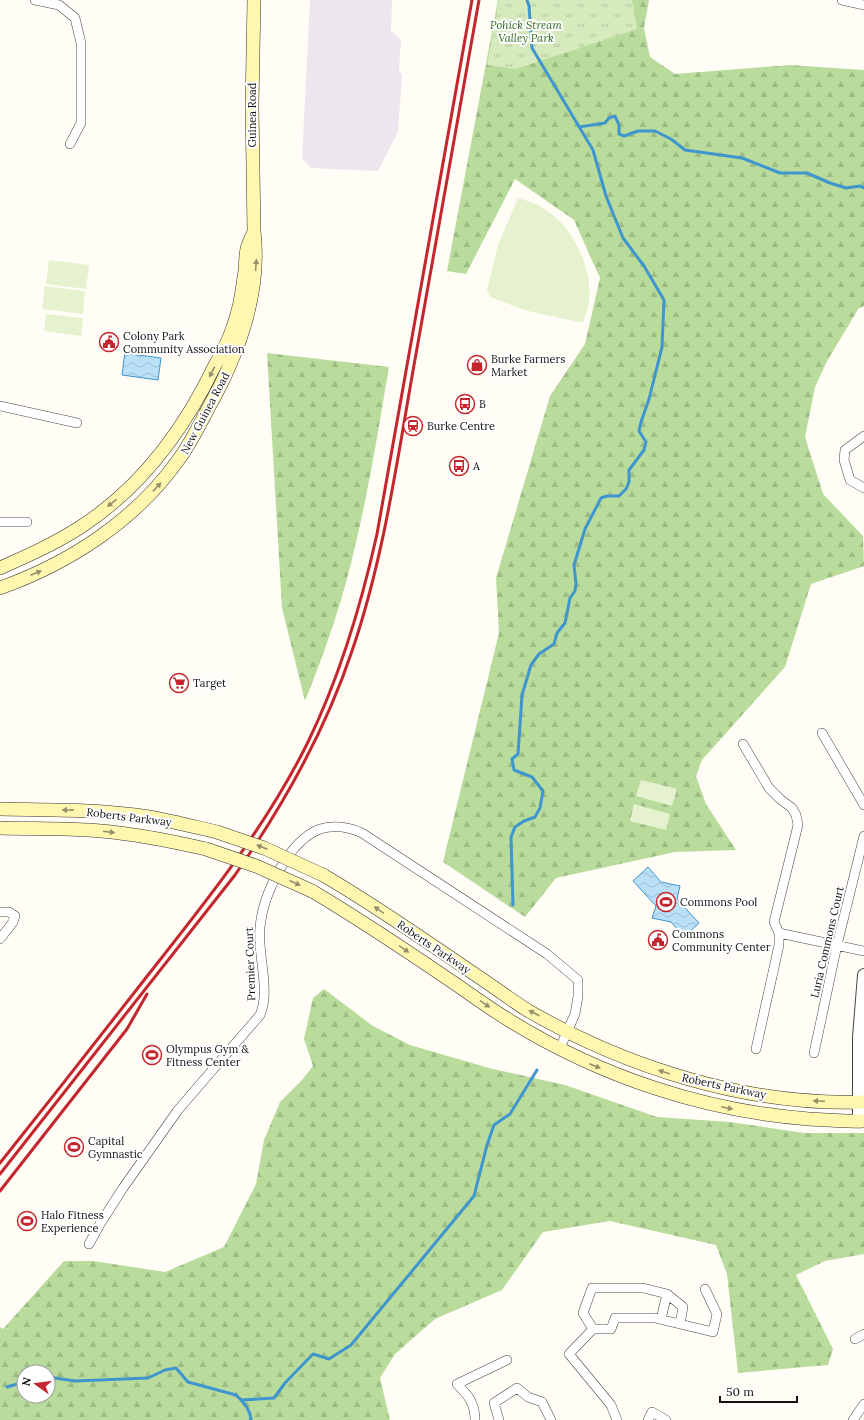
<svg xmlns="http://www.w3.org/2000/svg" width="864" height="1420" font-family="Lora,serif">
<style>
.industrial{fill:#eee6ef}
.forest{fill:url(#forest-firs);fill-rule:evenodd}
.park{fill:url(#park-tufts)}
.pitch{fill:#e6f2cf}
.water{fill:url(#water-waves);stroke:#3f96cf}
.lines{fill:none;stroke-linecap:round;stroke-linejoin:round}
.stream{stroke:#3f96cf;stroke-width:3}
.minor-casing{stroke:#444;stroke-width:10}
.tertiary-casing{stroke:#444;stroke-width:14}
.secondary-casing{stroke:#333;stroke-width:14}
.minor{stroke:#fff;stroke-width:9}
.tertiary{stroke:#fff;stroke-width:12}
.secondary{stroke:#fff6b0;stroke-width:13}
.rail{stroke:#c4262e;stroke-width:3}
.secondary-bridge-casing{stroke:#333;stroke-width:14;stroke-linecap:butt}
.secondary-bridge{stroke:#fff6b0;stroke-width:13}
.oneway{fill:#948f68}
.labels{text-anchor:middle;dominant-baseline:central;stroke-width:4;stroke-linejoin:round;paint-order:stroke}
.park-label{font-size:11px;font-style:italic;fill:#2f6b1f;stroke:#fff}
.street-label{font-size:11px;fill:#111;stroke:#fff}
.poi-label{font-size:11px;fill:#111;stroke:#fff;text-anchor:start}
</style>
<defs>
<pattern id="forest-firs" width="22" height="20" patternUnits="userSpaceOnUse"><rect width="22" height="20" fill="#b9dc9c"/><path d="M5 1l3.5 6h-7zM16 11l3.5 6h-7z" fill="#9ebc85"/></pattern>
<pattern id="park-tufts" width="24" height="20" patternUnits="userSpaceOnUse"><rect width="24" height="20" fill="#d5ebbd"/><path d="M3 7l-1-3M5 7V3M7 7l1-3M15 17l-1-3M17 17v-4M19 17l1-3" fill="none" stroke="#b6c8a1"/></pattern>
<pattern id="water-waves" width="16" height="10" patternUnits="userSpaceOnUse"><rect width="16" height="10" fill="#b9e0f7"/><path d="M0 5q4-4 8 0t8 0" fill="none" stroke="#9ebfd3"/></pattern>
</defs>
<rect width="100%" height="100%" fill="#fffdf5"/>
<path class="industrial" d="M310,0h82l-1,30 10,10 -2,30 3,5 -4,57 -20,39 -67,-3 -9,-10z"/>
<path class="forest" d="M498,0h151l-5,28 6,29 25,17 114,-9 75,5v236l-5,2 -32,53 -12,26 -10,50 18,57 40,42 1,30 -53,18 -26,83 -83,93 -6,16 10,28 30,46 -61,2 -119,26 -31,39 -82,-55 56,-229 -3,-55 54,-182 35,-52 15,-66 -26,-58 -59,-41 -49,95 -19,-3z
M267,353l122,14c-10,58 -19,117 -33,175 -12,55 -30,107 -51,159l-23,-93z
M324,989l49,37 37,19 79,23 76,17 92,32 73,5 74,11h60v121l-39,7 -29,14 37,74 -5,16 -90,8 -11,-99 -11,-29 -106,-24 -67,11 -41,58 -67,29 -40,35 -15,24 10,42h-390v-93l3,2 61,-68h29l72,11 59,-25 32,-63 8,-44 16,-38 22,-22 11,-14 -9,-27 9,-41zM24,1372h24v24h-24z"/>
<path class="park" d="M499,0h133l5,29 -121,40 -29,-4z"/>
<path class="pitch" d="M518,198c10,3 20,6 28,12 28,18 47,59 43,92 -1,7 -4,14 -6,21l-55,-12 -38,-14 -3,-7 11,-45z
M49,260l40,5 -3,24 -40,-5z
M45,286l40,5 -2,23 -41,-5z
M46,314l37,4 -2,18 -37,-5z
M641,780l36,9 -5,17 -36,-10z
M634,804l36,10 -4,16 -36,-9z"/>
<path class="water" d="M125,351l5,1 1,2 30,4 -3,22 -36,-5z
M648,867l13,15 19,4 -3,13 22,24 -15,14 -13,-15 -19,-4 4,-12 -23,-25z"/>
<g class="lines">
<path class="stream" d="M579,127l26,-4 4,-5 6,-2 4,9v9l5,2 14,-5h17l16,8 14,11 57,8 38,15h27l23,10 16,5 14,-2 4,2
M513,905l-2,-68 4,-10 9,-6 11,-4 5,-9 3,-17 -11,-14 -18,-7 -2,-11 6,-5 4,-59 9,-30 8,-11 15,-10 3,-11 8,-10 5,-25 5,-7 1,-7 -2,-19 11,-36 16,-31 6,-2h12l7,-7 3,-7v-12l15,-20 2,-8 -7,-11 2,-9 8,-23 13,-52 2,-47 -20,-34 -21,-28 -17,-42 -13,-46 -61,-102 -3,-42 -2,-6
M48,1377l27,4 73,-3 17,-8 11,-2 12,14 48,13c8,7 14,14 15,24l-1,1
M7,1387l17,-5
M242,1400l32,-2 11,-15 28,-29 16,5 22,-14 123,-149 13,-51 7,-20 16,-11 27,-44"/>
<g class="minor-casing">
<path id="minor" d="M35,0l24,5 16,13 6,25v80l-11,21
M842,0l22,5
M0,406l77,17
M864,436l-19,14 -1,10 6,20 14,8
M0,522h27
M822,733l42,72
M743,744l26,44 11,11 12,9 4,7 2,10 -24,97 5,11v12l-23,104
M0,912h9l6,4 -2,6 -13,17
M779,933l85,18
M814,1053l23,-108 27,-109
M89,1244l11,-20 23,-36 55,-78 82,-95c11,-25 -3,-61 0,-88 3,-32 28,-86 60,-98 14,-4 29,-2 42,4l185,121 31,26v16l-3,18 -15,34
M667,1294l16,13 -3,17
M593,1329l-10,-16 9,-25h51l24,6 -6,25
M855,1339l9,-5
M475,1420c0,-17 -7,-25 -18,-36l50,-24
M499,1420l-5,-17 23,-15 11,9 14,5 9,18
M617,1420l-6,-15 -42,-51 24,-25h18l4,-11h40l58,14 4,-18 -12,-25
M648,1420l4,-8 14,8
M853,1420l11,-16"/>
</g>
<g class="tertiary-casing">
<path id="tertiary" d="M859,1121v-84l5,-62"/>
</g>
<g class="secondary-casing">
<path id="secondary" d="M0,568c27,-12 54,-24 79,-40 61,-39 105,-98 136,-163 7,-12 14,-25 18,-38 6,-16 9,-33 11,-50 2,-9 1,-19 3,-28 1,-5 4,-11 7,-17
M0,588c70,-25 136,-68 179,-129 14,-19 24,-42 36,-63 27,-51 46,-107 39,-165l-2,-125 2,-106
M0,809c49,1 100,0 149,8 23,4 46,10 68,15
M0,828c34,1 67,0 101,3 36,3 70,10 105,18
M323,875c50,29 97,62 144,94 20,13 40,28 60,41 100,58 221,96 337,92
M312,891c49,29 95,60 142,92 19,13 38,27 58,39 90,55 192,89 297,97 18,1 37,3 55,2"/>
</g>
<use href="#minor" class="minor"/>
<use href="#tertiary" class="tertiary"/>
<use href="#secondary" class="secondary"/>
<path class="rail" d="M0,1163c51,-64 102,-129 152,-193 57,-72 115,-145 156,-228 32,-66 53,-136 69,-208l95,-534
M0,1174l235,-299c48,-69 90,-143 117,-224 33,-96 46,-198 64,-297 21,-118 42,-236 63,-354
M0,1191l127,-162 20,-35"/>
<g class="secondary-bridge-casing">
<path id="secondary-bridge" d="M217,832l47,16 59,27
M206,849l50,17 56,25"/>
</g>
<use href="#secondary-bridge" class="secondary-bridge"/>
</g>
<defs><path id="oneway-solid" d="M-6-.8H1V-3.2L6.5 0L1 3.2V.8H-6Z"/></defs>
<g class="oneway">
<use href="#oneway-solid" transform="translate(256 265) rotate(-86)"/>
<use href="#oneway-solid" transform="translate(212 372) rotate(117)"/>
<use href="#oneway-solid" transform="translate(157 487) rotate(-47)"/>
<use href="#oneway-solid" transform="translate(112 503) rotate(141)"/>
<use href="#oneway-solid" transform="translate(36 573) rotate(-23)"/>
<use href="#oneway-solid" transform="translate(68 810) rotate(-179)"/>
<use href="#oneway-solid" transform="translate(109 832) rotate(7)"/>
<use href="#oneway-solid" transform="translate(262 847) rotate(-159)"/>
<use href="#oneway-solid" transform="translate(295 883) rotate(24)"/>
<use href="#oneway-solid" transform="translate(379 910) rotate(-146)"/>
<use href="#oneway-solid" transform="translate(404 949) rotate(34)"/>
<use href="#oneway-solid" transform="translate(485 1004) rotate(34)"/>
<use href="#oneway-solid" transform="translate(534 1013) rotate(-152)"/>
<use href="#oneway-solid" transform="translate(595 1066) rotate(23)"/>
<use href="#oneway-solid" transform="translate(664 1072) rotate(-162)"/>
<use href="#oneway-solid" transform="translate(819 1101) rotate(-177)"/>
<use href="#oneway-solid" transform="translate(727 1108) rotate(12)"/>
</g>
<defs>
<g id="civic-ring" transform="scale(1)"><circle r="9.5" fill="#fff" stroke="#c4262e" stroke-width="1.5"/><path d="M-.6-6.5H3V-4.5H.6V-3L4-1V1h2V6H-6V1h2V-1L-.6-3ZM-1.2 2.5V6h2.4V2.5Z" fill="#c4262e"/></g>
<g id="shop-ring" transform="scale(1)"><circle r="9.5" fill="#fff" stroke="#c4262e" stroke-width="1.5"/><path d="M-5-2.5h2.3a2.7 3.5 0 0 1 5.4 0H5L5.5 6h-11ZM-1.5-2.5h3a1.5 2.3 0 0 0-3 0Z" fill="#c4262e"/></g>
<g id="bus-ring" transform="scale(1)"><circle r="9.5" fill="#fff" stroke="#c4262e" stroke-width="1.5"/><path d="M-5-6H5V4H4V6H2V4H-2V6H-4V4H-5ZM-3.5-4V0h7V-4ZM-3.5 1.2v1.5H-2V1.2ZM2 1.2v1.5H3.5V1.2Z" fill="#c4262e"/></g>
<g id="station-ring" transform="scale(1)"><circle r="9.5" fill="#fff" stroke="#c4262e" stroke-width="1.5"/><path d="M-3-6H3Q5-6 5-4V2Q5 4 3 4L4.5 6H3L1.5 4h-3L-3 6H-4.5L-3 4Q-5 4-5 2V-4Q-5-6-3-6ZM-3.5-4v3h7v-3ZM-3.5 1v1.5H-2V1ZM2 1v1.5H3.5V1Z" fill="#c4262e"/></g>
<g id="supermarket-ring" transform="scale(1)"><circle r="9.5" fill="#fff" stroke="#c4262e" stroke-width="1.5"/><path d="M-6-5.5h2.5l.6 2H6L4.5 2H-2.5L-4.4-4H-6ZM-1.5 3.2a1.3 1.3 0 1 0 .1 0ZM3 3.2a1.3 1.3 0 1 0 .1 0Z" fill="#c4262e"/></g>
<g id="stadium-ring" transform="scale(1)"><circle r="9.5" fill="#fff" stroke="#c4262e" stroke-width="1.5"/><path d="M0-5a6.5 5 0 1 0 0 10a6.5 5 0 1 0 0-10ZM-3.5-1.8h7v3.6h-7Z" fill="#c4262e"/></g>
</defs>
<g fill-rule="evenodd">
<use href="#civic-ring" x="109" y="342"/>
<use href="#shop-ring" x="477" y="365"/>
<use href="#bus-ring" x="465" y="404"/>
<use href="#station-ring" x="413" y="426"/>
<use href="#bus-ring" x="459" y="466"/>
<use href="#supermarket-ring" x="179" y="683"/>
<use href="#stadium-ring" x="666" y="902"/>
<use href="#civic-ring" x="658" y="940"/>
<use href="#stadium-ring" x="152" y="1055"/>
<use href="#stadium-ring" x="74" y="1147"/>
<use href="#stadium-ring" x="27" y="1221"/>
</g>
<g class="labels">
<g class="park-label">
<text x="526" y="25">Pohick Stream<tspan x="526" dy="13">Valley Park</tspan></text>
</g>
<g class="street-label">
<text transform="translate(252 115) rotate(-90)">Guinea Road</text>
<text transform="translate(205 413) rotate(-62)">New Guinea Road</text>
<text transform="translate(129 817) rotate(7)">Roberts Parkway</text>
<text transform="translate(827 942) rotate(-77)">Luria Commons Court</text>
<text transform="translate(434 947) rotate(34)">Roberts Parkway</text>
<text transform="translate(250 964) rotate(-92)">Premier Court</text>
<text transform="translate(724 1086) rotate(12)">Roberts Parkway</text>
</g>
<g class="poi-label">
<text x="123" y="336">Colony Park<tspan x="123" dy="13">Community Association</tspan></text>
<text x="491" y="359">Burke Farmers<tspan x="491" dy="13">Market</tspan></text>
<text x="479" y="404">B</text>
<text x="427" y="426">Burke Centre</text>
<text x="473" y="466">A</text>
<text x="193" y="683">Target</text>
<text x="680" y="902">Commons Pool</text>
<text x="672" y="934">Commons<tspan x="672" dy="13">Community Center</tspan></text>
<text x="166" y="1049">Olympus Gym &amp;<tspan x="166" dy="13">Fitness Center</tspan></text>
<text x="88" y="1141">Capital<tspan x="88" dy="13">Gymnastic</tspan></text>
<text x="41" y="1215">Halo Fitness<tspan x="41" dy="13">Experience</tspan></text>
</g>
</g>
<g transform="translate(36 1384) rotate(284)"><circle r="19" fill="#ffffff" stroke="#a0a0a0"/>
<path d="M0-3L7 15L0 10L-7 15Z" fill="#c4262e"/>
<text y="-6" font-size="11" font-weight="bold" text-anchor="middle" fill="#111111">N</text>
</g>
<path d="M720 1396v6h77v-6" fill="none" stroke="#111111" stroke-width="2"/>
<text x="726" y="1396" font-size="12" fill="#111111" stroke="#ffffff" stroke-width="3" paint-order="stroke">50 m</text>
</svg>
